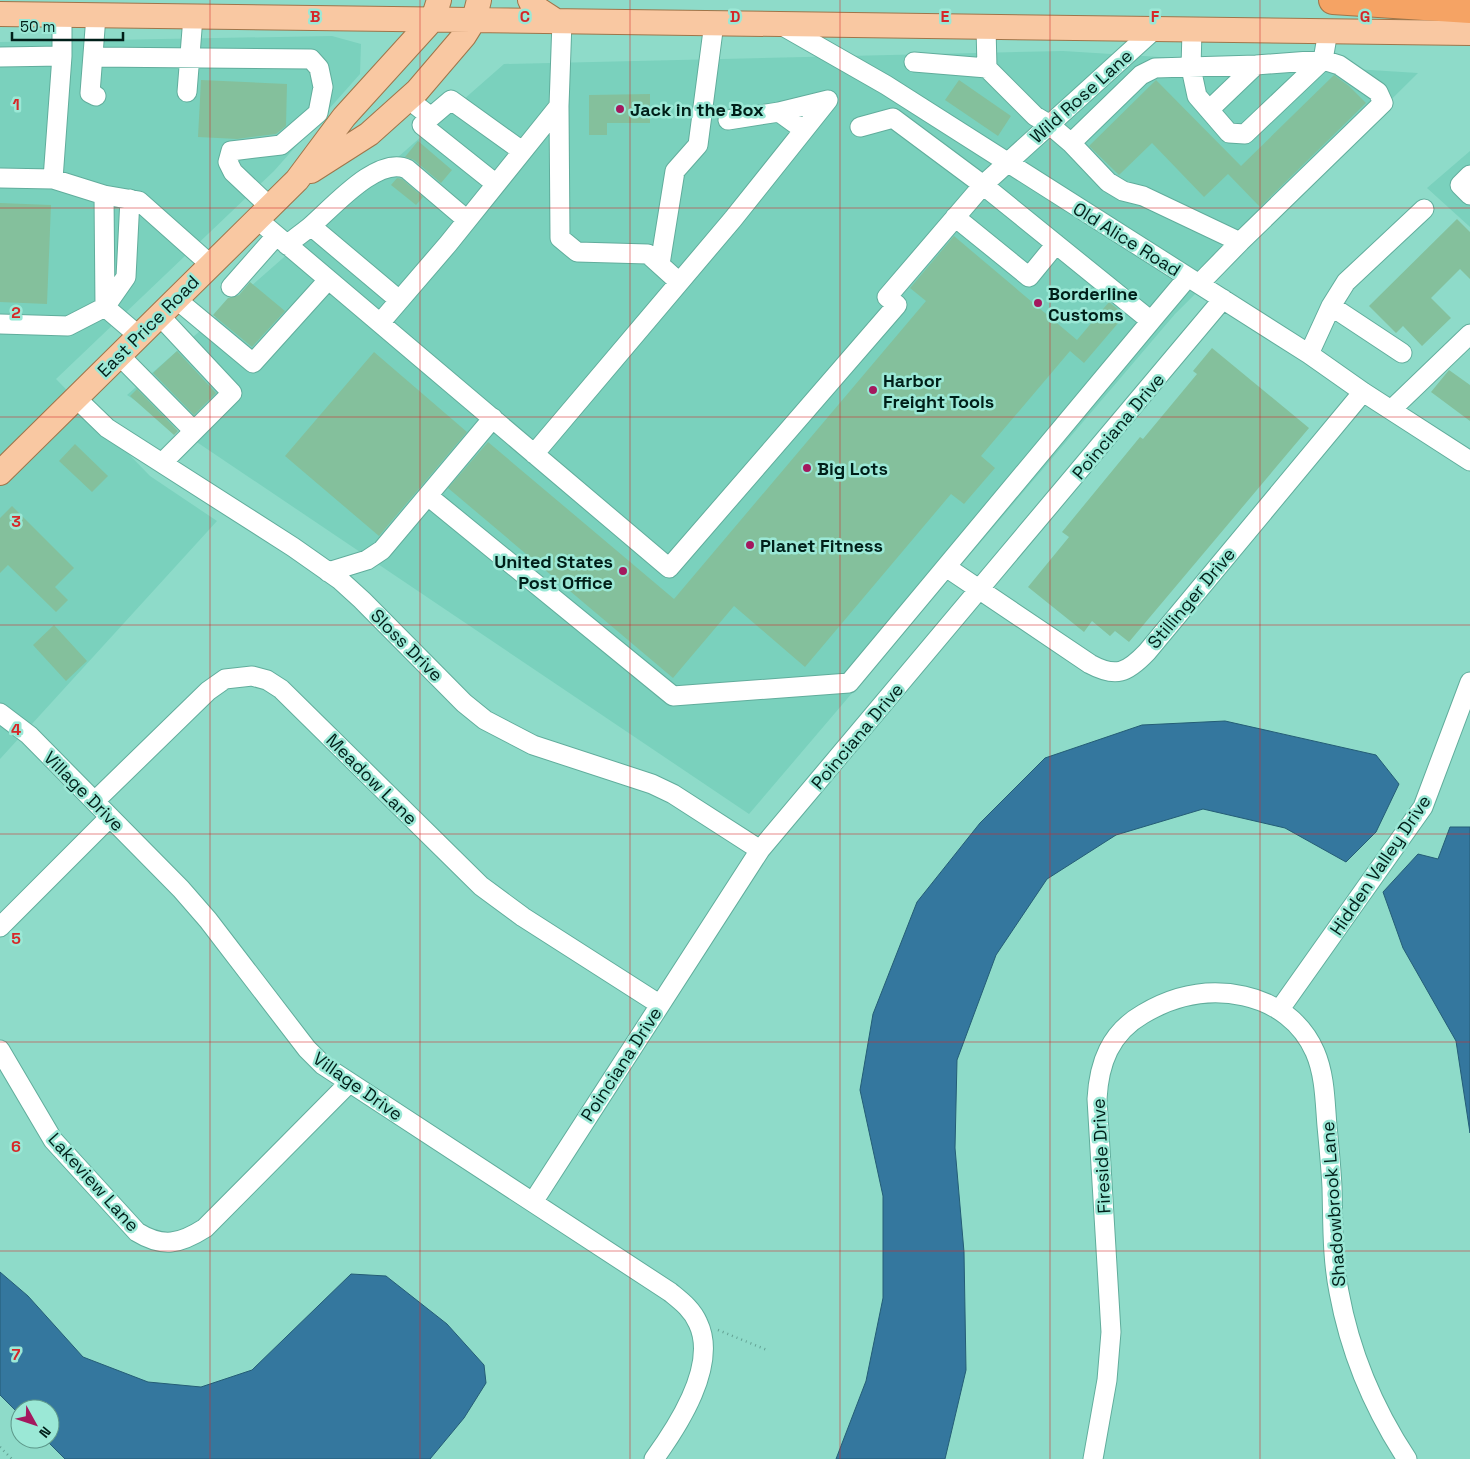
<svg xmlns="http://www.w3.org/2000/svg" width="1470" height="1459" font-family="'Space Grotesk',sans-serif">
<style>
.built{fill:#7ad1bd}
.water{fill:#34779e;stroke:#245d76}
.building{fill:#84c09c}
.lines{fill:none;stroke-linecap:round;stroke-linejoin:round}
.minor-casing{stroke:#61ad9c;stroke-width:21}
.major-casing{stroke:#9f754a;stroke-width:26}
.highway-casing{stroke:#9f754a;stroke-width:30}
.path{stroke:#63a294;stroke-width:2.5;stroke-dasharray:1 4;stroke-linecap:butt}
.minor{stroke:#fff;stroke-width:19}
.major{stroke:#f9c8a2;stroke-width:24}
.highway{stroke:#f5a364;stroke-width:28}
.grid{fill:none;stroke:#d62828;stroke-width:1;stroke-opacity:0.55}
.poi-dot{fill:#a4185e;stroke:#9be8d6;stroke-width:2}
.labels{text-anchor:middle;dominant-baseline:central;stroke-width:5;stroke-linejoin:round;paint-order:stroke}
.street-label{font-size:18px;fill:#001f19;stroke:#9be8d6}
.poi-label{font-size:18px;font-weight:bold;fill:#001f19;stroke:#9be8d6;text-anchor:start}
.grid-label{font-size:16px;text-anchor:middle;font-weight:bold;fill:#d62828;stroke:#9be8d6;stroke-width:5;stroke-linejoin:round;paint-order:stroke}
</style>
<rect width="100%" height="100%" fill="#8edbc9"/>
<path class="built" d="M332,36l29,8 -1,30 -86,97 -218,208 94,97 67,45 -217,238v-717z
M1063,51l355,22 -243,241 -426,500 -622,-419 377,-331z
M1470,151v76l-43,-39z"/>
<path class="water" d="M1225,721l151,34 23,29 -23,48 -30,30 -61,-34 -82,-19 -87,26 -69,44 -51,76 -39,105 -2,88 9,104 2,118 -21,89h-109l30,-78 17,-83v-102l-23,-106 13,-76 44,-112 63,-79 65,-65 97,-33z
M1450,827h20v306l-14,-92 -53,-93 -20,-56 35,-38 20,5z
M0,1272l28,24 55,61 65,25 53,5 51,-17 99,-96 35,2 61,48 37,41 2,18 -22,35 -34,41h-365l-20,-20h5v-30h-30v6l-20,-20z"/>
<path class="building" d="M1334,75l15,11 17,17 -106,104 -32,-33 -24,23 -52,-54 -33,32 -30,-29 67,-66 85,86z
M201,80l86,4 -1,42 -10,8 -39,5 -39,-2z
M959,80l52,36 -13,20 -53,-36z
M650,94v29h-43v12h-18v-40z
M418,141l34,29 -11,13 -27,-23 -9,-3z
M397,178l5,1 21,18 -7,8 -25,-20z
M0,203l51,2 -4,99 -47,-2z
M1457,219l13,13v47l-10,-10 -29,29 20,20 -29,28 -19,-20 -7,7 -27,-27z
M954,236l123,104 32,-38 16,13 -41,48 -14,-12 -89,105 14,12 -31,36 -13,-10 -146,173 -71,-61 -61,72 -225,-190 40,-46 186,157 252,-298 -16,-13z
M250,282l35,29 -33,36 -39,-32 15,-17 11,-3z
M1212,348l97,80 -180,214 -14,-11 -5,5 -18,-15 -8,11 -56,-45 41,-50 -7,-5 78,-95 3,2 54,-65 -4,-3z
M177,351l39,42 -22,22 -41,-42z
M374,352l93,80 -88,104 -94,-80z
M1449,370l21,15v36l-39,-29z
M137,389l41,42 -4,4 -44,-39z
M75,444l33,32 -16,16 -33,-31z
M12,506l62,62 -19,19 13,13 -12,12 -48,-47 -8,8v-55z
M54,625l33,36 -21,20 -33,-36z"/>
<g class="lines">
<g class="minor-casing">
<path id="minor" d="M781,25l105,60 423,269 54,38 107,69
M986,27l1,41 48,48 15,9 21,18 37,39 15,9 20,5 97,46 143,-139 -5,-11 -39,-27 -16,-5 -67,5 -101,3 -14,7 -70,68
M1192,30l-1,38 6,28 32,37 16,1 78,-74 5,-29
M62,56v-41
M0,57l62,-1 -9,123
M93,57l218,2 8,9 4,19 -5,26 -37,32 -50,6 -3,11 5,10 37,35
M914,62l73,6
M187,92l6,-75
M96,96l-6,-3 6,-77
M408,99l23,18 20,-17 71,51
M559,106l1,132 17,14 71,2 31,28
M1209,110l47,-45
M779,112l49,-12
M431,117l-9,8 74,59
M728,120l51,-8 25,18
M860,127l33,-9 90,67 168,136 37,-44
M1470,175l-10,10 10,10
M0,178l53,1 51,16 35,6 72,64
M104,195l1,112
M955,217l74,60 27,-33
M257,219l412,349 228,-263 -10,-8 96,-112 172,-156
M311,226l88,74
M287,245c8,-7 17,-13 24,-19 21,-18 67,-71 96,-57l60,51
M660,264l15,-93 23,-26 16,-122
M1199,284l41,-42
M231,287l45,-51
M176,299l77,64 75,-83
M1331,306l71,47
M105,307l21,-30 4,-78
M159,315l73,78 -70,70
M380,323l68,-79 111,-138 3,-85
M0,324l68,2 37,-19 34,29
M1309,354l22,-48 15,-24 78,-73
M119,355l75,76
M76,398l31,30 186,119 47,33 22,20 102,103 21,17 48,25 119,39 21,10 87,56
M1391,410l79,-76
M534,454l199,-235 95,-119
M428,496l245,200 176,-13 302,-362
M946,567l144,97c26,14 37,9 57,-12l216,-260
M328,572l39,-12 15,-10 111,-132
M0,713l29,22 152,154 27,31 99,129 16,16 347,227c11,9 22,17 28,31 20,42 -20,103 -44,136
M95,801l113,-110 17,-12 27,-3 15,4 14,9 200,197 42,31 136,87
M0,927l110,-110
M1280,1009l143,-202 47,-125
M0,1050l53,90 84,92c26,16 43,12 68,-4l144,-145
M533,1202l227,-352 463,-551
M1093,1459l14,-79 4,-48 -14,-233c2,-36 13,-66 46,-85 32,-19 65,-26 101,-18 32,7 58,26 71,56 10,23 10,50 12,74 2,21 4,41 5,61 1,36 0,70 7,105 11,60 35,117 68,167"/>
</g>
<g class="major-casing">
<path id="major" d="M530,0l3,6 23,15
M0,14l1470,19
M311,171l58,-37 48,-43 47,-55 10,-16 5,-20
M0,473l297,-293 47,-63 89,-98 6,-19"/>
</g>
<g class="highway-casing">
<path id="highway" d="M1333,0l137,9"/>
</g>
<path class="path" d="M718,1330l49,20
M0,1447l12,12"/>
<use href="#minor" class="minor"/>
<use href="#major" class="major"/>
<use href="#highway" class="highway"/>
</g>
<path class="grid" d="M210,0v1459M420,0v1459M630,0v1459M840,0v1459M1050,0v1459M1260,0v1459M0,208h1470M0,417h1470M0,625h1470M0,834h1470M0,1042h1470M0,1251h1470"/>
<g class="poi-dot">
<circle cx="620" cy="109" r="5"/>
<circle cx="1038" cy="303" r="5"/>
<circle cx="873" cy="390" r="5"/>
<circle cx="807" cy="468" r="5"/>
<circle cx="750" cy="545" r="5"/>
<circle cx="623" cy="571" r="5"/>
</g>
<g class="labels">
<g class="street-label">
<text transform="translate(1081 96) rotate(-42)">Wild Rose Lane</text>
<text transform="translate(1127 239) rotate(32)">Old Alice Road</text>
<text transform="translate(148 326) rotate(-45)">East Price Road</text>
<text transform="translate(1118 426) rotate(-50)">Poinciana Drive</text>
<text transform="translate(1191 598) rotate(-50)">Stillinger Drive</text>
<text transform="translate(407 645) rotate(45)">Sloss Drive</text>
<text transform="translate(857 736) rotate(-50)">Poinciana Drive</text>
<text transform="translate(372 779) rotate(45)">Meadow Lane</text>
<text transform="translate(84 791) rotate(45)">Village Drive</text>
<text transform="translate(1380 865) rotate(-56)">Hidden Valley Drive</text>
<text transform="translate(621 1064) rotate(-57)">Poinciana Drive</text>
<text transform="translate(358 1086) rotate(35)">Village Drive</text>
<text transform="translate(1101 1156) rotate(-93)">Fireside Drive</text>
<text transform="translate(94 1182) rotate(48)">Lakeview Lane</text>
<text transform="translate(1333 1204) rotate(-94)">Shadowbrook Lane</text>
</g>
<g class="poi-label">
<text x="630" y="109">Jack in the Box</text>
<text x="1048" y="293">Borderline<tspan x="1048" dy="21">Customs</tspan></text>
<text x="883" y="380">Harbor<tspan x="883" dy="21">Freight Tools</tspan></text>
<text x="817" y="468">Big Lots</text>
<text x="760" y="545">Planet Fitness</text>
<text x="613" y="561" text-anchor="end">United States<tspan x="613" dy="21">Post Office</tspan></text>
</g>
</g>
<g class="grid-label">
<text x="315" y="22">B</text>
<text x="525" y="22">C</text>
<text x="735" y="22">D</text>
<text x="945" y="22">E</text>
<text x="1155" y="22">F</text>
<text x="1365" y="22">G</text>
<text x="16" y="110">1</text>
<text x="16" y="318">2</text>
<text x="16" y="527">3</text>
<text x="16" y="735">4</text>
<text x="16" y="944">5</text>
<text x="16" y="1152">6</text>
<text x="16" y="1360">7</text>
</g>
<g transform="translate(35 1424) rotate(130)"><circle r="24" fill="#9be8d6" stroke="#5d988a"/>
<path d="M0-4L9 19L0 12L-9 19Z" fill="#a4185e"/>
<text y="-8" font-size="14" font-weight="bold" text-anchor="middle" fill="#001f19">N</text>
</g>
<path d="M12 32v8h111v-8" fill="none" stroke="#001f19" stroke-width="2.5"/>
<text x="20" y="32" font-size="15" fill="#001f19" stroke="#9be8d6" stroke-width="4" paint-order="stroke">50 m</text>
</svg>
